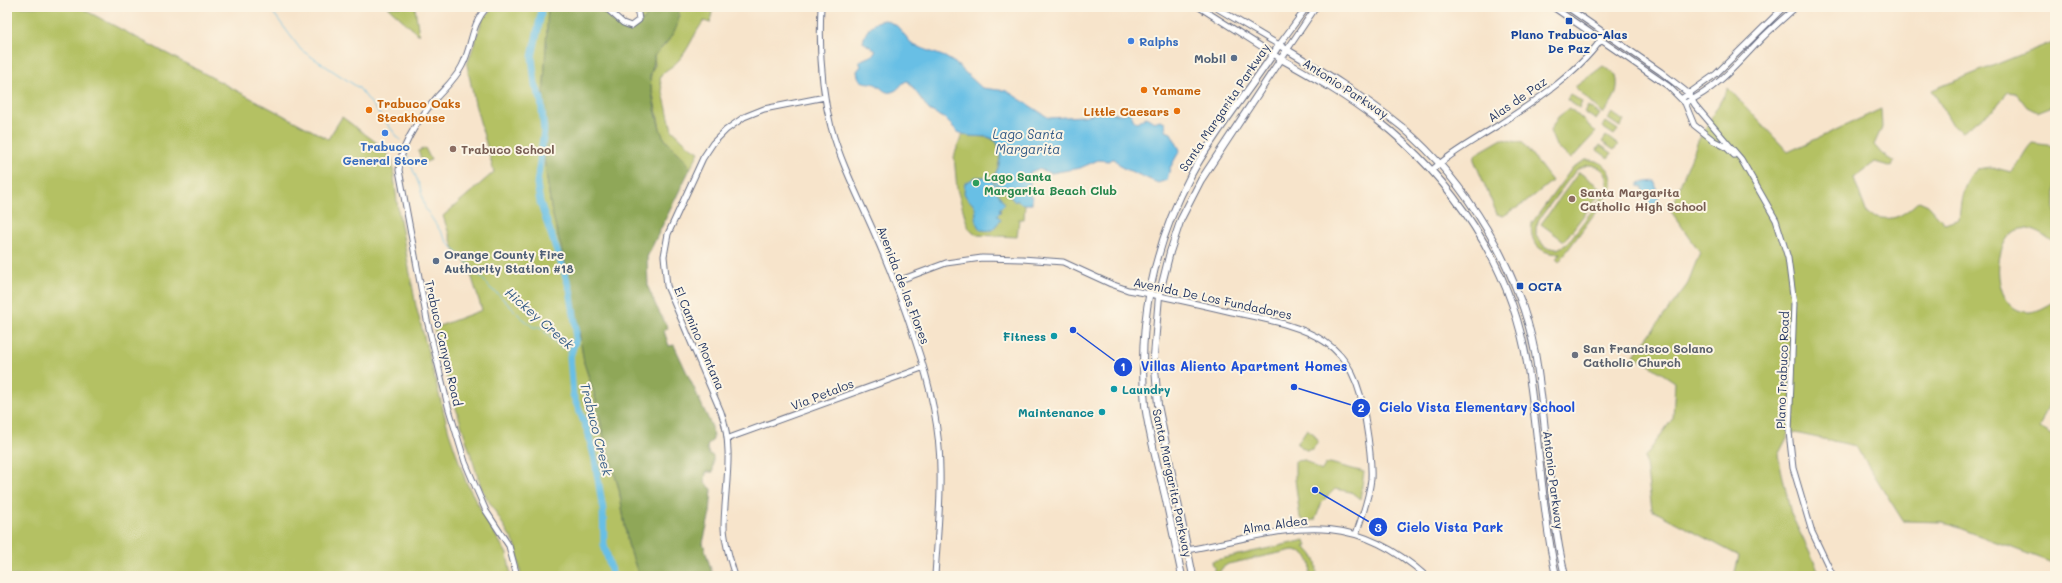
<svg xmlns="http://www.w3.org/2000/svg" width="2062" height="583" font-family="Mali,sans-serif">
<style>
.green{fill:#b4c163;stroke:#687860;fill-rule:evenodd}
.forest{fill:#8fa759;stroke:#556b5c}
.water{fill:#68bfe5;stroke:#4277a2}
.lines{fill:none;stroke-linecap:round;stroke-linejoin:round}
.stream{stroke:#68bfe5;stroke-width:1}
.river{stroke:#68bfe5;stroke-width:7}
.secondary-casing{stroke:#686e84;stroke-width:7}
.primary-casing{stroke:#686e84;stroke-width:8}
.secondary{stroke:#fff;stroke-width:5}
.primary{stroke:#fff;stroke-width:6}
.transit-dot{fill:#1a4fb4;stroke:#fcf5e5;stroke-width:1.5}
.shop-dot{fill:#3f7fe0;stroke:#fcf5e5;stroke-width:1.5}
.service-dot{fill:#5c6f8a;stroke:#fcf5e5;stroke-width:1.5}
.food-dot{fill:#e8710a;stroke:#fcf5e5;stroke-width:1.5}
.education-dot{fill:#8d6e63;stroke:#fcf5e5;stroke-width:1.5}
.leisure-dot{fill:#2e9e5b;stroke:#fcf5e5;stroke-width:1.5}
.culture-dot{fill:#0f9aa8;stroke:#fcf5e5;stroke-width:1.5}
.worship-dot{fill:#6b7280;stroke:#fcf5e5;stroke-width:1.5}
.labels{text-anchor:middle;dominant-baseline:central;stroke-width:4;stroke-linejoin:round;paint-order:stroke}
.transit-label{font-size:12px;font-weight:bold;fill:#164399;stroke:#fcf5e5}
.shop-label{font-size:12px;font-weight:bold;fill:#366cbe;stroke:#fcf5e5;text-anchor:start}
.service-label{font-size:12px;font-weight:bold;fill:#4e5e75;stroke:#fcf5e5;text-anchor:end}
.street-label{font-size:12px;fill:#1b2f5e;stroke:#fcf5e5}
.food-label{font-size:12px;font-weight:bold;fill:#c56008;stroke:#fcf5e5;text-anchor:start}
.education-label{font-size:12px;font-weight:bold;fill:#785e54;stroke:#fcf5e5;text-anchor:start}
.leisure-label{font-size:12px;font-weight:bold;fill:#27864d;stroke:#fcf5e5;text-anchor:start}
.culture-label{font-size:12px;font-weight:bold;fill:#0d838f;stroke:#fcf5e5;text-anchor:end}
.worship-label{font-size:12px;font-weight:bold;fill:#5b616d;stroke:#fcf5e5;text-anchor:start}
.water-label{font-size:13px;font-style:italic;fill:#325a86;stroke:#fcf5e5}
.leader{fill:none;stroke:#1d4ed8;stroke-width:1.5}
.callout-dot{fill:#1d4ed8;stroke:#fcf5e5;stroke-width:1.5}
.mark-label{font-size:12px;text-anchor:middle;font-weight:bold;fill:#fff}
.callout-label{font-size:13px;text-anchor:middle;font-weight:bold;fill:#1d4ed8;stroke:#fcf5e5;stroke-width:4;stroke-linejoin:round;paint-order:stroke}
</style>
<rect width="100%" height="100%" fill="#fcf5e5"/>
<filter id="ink" filterUnits="userSpaceOnUse"><feTurbulence type="fractalNoise" baseFrequency=".025" numOctaves="2"/><feDisplacementMap in="SourceGraphic" scale="8" xChannelSelector="R" yChannelSelector="G"/><feConvolveMatrix kernelMatrix="1 2 1 2 8 2 1 2 1" color-interpolation-filters="sRGB"/></filter>
<filter id="wash" filterUnits="userSpaceOnUse"><feTurbulence type="fractalNoise" baseFrequency=".012" numOctaves="4" result="noise"/><feDisplacementMap in="SourceGraphic" scale="16" xChannelSelector="R" yChannelSelector="G"/><feGaussianBlur stdDeviation="0.9" result="paint"/><feColorMatrix in="noise" values="0 0 0 0 0 0 0 0 0 0 0 0 0 0 0 0 0 1.4 0 .05"/><feComposite in="paint" operator="in"/></filter>
<g filter="url(#wash)">
<rect width="100%" height="100%" fill="#f7e4cb"/>
<path class="green" d="M7,7h72l249,132 14,-22 39,29 11,14 6,49 18,97 33,126 17,50 20,37 21,35 4,22h-504z
M388,7h27l4,28z
M495,7h53l-5,96 2,29 -1,26 7,50 23,91 10,64 11,33 8,38 16,55 9,55 11,32h-118l-5,-30 -34,-56 -33,-104 -15,-58 48,-18 -14,-45 -13,-13 -12,-36 51,-44 -19,-68 -8,-39 16,-47z
M640,7h16l-15,16z
M677,7h36l-3,16 -6,-2c-11,13 -15,30 -28,42 -6,6 -15,8 -16,17l12,50 16,15 11,7 -9,17c-6,-14 -22,-22 -29,-36l-11,-53 2,-10 3,-5 -1,-9 16,-17 10,-23z
M2055,41v64l-18,7 -10,-5 -11,-14 -8,-1 -14,17 -32,23 -8,-5 -22,-37z
M1603,66l13,9c4,17 -3,25 -13,39l-28,-27z
M1728,88l60,64 93,-43 1,18 -8,18 8,9 12,8 -2,5 -17,-5 -21,16 13,36c25,9 33,4 52,-13l9,4 17,19 14,-5c2,-20 3,-35 18,-50l15,-2 19,5c9,-8 12,-20 21,-29l22,3 1,-2v99c-8,-6 -17,-12 -27,-14 -37,-6 -41,81 -1,83 9,1 20,-6 28,-11v89l-16,38 16,9v127l-112,-42 -40,-1 -47,-75 -66,-14 -12,23 13,59 30,62h-87l5,-20 -87,-46 -7,-53 28,-39 2,-36 -41,-27 53,-70 13,-33 -30,-42 28,-69z
M1570,94l12,8 -3,6 -12,-8z
M1588,106l12,8 -4,6 -12,-8z
M1570,108l26,24 -25,27 -15,-13 -6,-15 8,-14z
M1612,113l12,8 -4,6 -12,-8z
M1606,122l12,8 -4,5 -12,-8z
M962,135l26,2 9,5c5,13 3,26 -5,37l9,9 1,-1 13,15 2,-3 5,5h3l-1,15h-5l-2,18 -39,-2 -5,-2 -5,-6 -11,-38 -3,-33z
M1606,136l12,9 -4,5 -12,-8z
M1502,139l21,4 29,38 -27,22 -22,13 -6,-2 -23,-54 2,-6z
M1600,145l12,8 -4,5 -11,-8z
M425,148l6,12 -8,3 -5,-12z
M1586,160c18,-1 30,13 25,31l-52,71 -3,-3 4,-6c-18,3 -32,-11 -28,-30l41,-56zM1587,165c15,-1 25,12 19,27l-39,52 -10,5 -12,-2 -9,-11v-9l3,-8 37,-49z
M1579,172l24,18 -39,51 -23,-17z
M1307,429l7,5 4,7 -5,8 -7,1 -9,-6z
M1305,460l16,11 5,-7 4,-1 34,9 -4,27 -9,-7 -16,-3 -13,13 -7,18 -10,1 -5,-3 -5,-39v-18z
M1305,540l2,6 -3,1c10,7 15,17 12,29h-7c5,-13 -2,-25 -16,-26l-65,14 -6,4 -5,8h-5l3,-9h-2l-1,-6z"/>
<path class="forest" d="M548,7h52c9,11 27,31 41,16 5,-5 9,-13 15,-16h21c7,20 -10,35 -23,49 1,11 -4,14 -4,23 1,11 8,48 13,57 7,13 23,19 27,33l-43,88 1,30 8,19 12,22 -4,3 5,15 5,-1 38,82 1,13 -5,4 -1,5 2,5 4,2v16h-7l-1,11 7,6 -2,24 -7,30 10,33h-74l-11,-32 -9,-55 -16,-55 -8,-38 -11,-33 -10,-64 -23,-91 -7,-50 1,-26 -2,-29z"/>
<path class="water" d="M886,20l11,6 16,19 32,12 10,6 27,25 25,3 42,27 34,-2 15,-3 25,1 7,-2 4,9 3,2 9,-6 8,5 6,-2 5,2 1,9 5,2 9,17 -10,18 -3,12 -9,3 -37,-16 -6,-8h-4l-2,2 -11,-1 -18,8 -29,5 -13,-4 -8,3v24h2v8h-10l-5,-4 -2,2 -13,-15 -1,1 -9,-9c8,-10 12,-29 3,-39l-7,-3 -20,-1 -10,-4 -14,-14 -15,-8 -21,-29c-6,0 -8,8 -14,10 -8,4 -11,-2 -17,-6 -9,-5 -18,2 -20,-14l4,-5 -2,-5 14,-6 3,-4 -13,-9c2,-11 10,-22 23,-22z
M976,177h12l12,12 -3,3 8,12 -6,5 2,2 -4,4 4,5 -9,10c-22,4 -13,-16 -18,-24 -3,-5 -8,-7 -10,-13l1,-10z
M1655,181l5,29 -14,2 -4,-26 -3,1v-4z"/>
<g class="lines">
<path class="stream" d="M269,7l32,43 58,38 41,52
M407,155l13,32 5,21 24,36 27,27 15,18 7,5 22,22 13,11h7l30,30"/>
<path class="river" d="M540,7l1,7 -9,43 3,28 6,14 3,32 -7,53 3,18 30,87 6,40 -1,12 -5,16 3,38 15,37 7,28 8,50 1,35 9,31"/>
</g>
</g>
<g filter="url(#ink)">
<g class="lines">
<g class="secondary-casing">
<path id="secondary" d="M487,7c-17,19 -14,38 -25,59 -6,12 -16,21 -25,31 -17,20 -36,46 -38,73l28,150 21,86 17,56 11,26 10,23 23,35 8,30
M605,7l18,16 8,3 8,-6 -2,-13
M821,7c-2,40 0,81 10,120 10,36 27,69 42,103 16,36 30,73 42,110 14,41 25,88 25,130 1,35 -3,71 -5,106
M1199,7l82,52
M1215,7l64,38 28,-38
M1553,7l115,79 17,17 9,22 19,15
M1567,7l94,65 27,21 7,12 46,54 35,61 12,38 6,46 -5,128 4,36 19,64 21,44
M1287,50l29,-43
M1681,99l35,-25 68,-67
M1685,103c32,-14 53,-40 77,-65 11,-11 23,-21 34,-31
M1712,140l14,7 8,8
M1432,170c21,-19 45,-31 68,-46 37,-24 81,-53 105,-90
M895,282l51,-19 36,-5 40,1 41,3 48,22 17,6c35,6 70,14 104,22 77,16 123,24 134,112 3,18 6,37 5,55 -2,19 -9,38 -15,55
M729,438l193,-70
M1187,550c95,-17 156,-48 239,26
M735,576c-5,-16 -10,-31 -11,-48 0,-39 11,-78 -3,-116l-54,-126 -3,-30 4,-22 35,-76 10,-15 13,-13 18,-13 20,-8 61,-12"/>
</g>
<g class="primary-casing">
<path id="primary" d="M1281,59c32,18 66,37 95,60 77,60 135,146 151,244 12,70 14,143 29,213
M1182,576c-6,-27 -11,-53 -17,-80 -7,-30 -16,-60 -20,-91 -8,-80 8,-159 46,-230 25,-46 60,-86 88,-130 42,25 85,51 123,82 65,55 117,142 133,226 13,74 13,150 30,223
M1193,576l-35,-171 -4,-49 5,-60 11,-44 11,-33 20,-39 86,-130"/>
</g>
<use href="#secondary" class="secondary"/>
<use href="#primary" class="primary"/>
</g>
</g>
<g class="transit-dot">
<rect x="1565" y="17" width="8" height="8" rx="2"/>
<rect x="1516" y="282" width="8" height="8" rx="2"/>
</g>
<g class="shop-dot">
<circle cx="1131" cy="41" r="4"/>
<circle cx="385" cy="133" r="4"/>
</g>
<g class="service-dot">
<circle cx="1234" cy="58" r="4"/>
<circle cx="436" cy="261" r="4"/>
</g>
<g class="food-dot">
<circle cx="1144" cy="90" r="4"/>
<circle cx="369" cy="110" r="4"/>
<circle cx="1177" cy="111" r="4"/>
</g>
<g class="education-dot">
<circle cx="453" cy="149" r="4"/>
<circle cx="1572" cy="199" r="4"/>
</g>
<circle class="leisure-dot" cx="976" cy="183" r="4"/>
<g class="culture-dot">
<circle cx="1054" cy="336" r="4"/>
<circle cx="1114" cy="389" r="4"/>
<circle cx="1102" cy="412" r="4"/>
</g>
<circle class="worship-dot" cx="1575" cy="355" r="4"/>
<g class="labels">
<g class="transit-label">
<text x="1569" y="34">Plano Trabuco-Alas<tspan x="1569" dy="14">De Paz</tspan></text>
<text x="1528" y="286" text-anchor="start">OCTA</text>
</g>
<g class="shop-label">
<text x="1139" y="41">Ralphs</text>
<text x="385" y="146" text-anchor="middle">Trabuco<tspan x="385" dy="14">General Store</tspan></text>
</g>
<g class="service-label">
<text x="1226" y="58">Mobil</text>
<text x="444" y="254" text-anchor="start">Orange County Fire<tspan x="444" dy="14">Authority Station #18</tspan></text>
</g>
<g class="street-label">
<text transform="translate(1346 88) rotate(33)">Antonio Parkway</text>
<text transform="translate(1517 99) rotate(-35)">Alas de Paz</text>
<text transform="translate(1224 107) rotate(-56)">Santa Margarita Parkway</text>
<text transform="translate(904 285) rotate(69)">Avenida de las Flores</text>
<text transform="translate(1213 298) rotate(12)">Avenida De Los Fundadores</text>
<text transform="translate(700 338) rotate(67)">El Camino Montana</text>
<text transform="translate(444 343) rotate(77)">Trabuco Canyon Road</text>
<text transform="translate(1782 370) rotate(-88)">Plano Trabuco Road</text>
<text transform="translate(822 394) rotate(-21)">Via Petalos</text>
<text transform="translate(1554 480) rotate(83)">Antonio Parkway</text>
<text transform="translate(1173 483) rotate(78)">Santa Margarita Parkway</text>
<text transform="translate(1275 524) rotate(-8)">Alma Aldea</text>
</g>
<g class="food-label">
<text x="1152" y="90">Yamame</text>
<text x="377" y="103">Trabuco Oaks<tspan x="377" dy="14">Steakhouse</tspan></text>
<text x="1169" y="111" text-anchor="end">Little Caesars</text>
</g>
<g class="education-label">
<text x="461" y="149">Trabuco School</text>
<text x="1580" y="192">Santa Margarita<tspan x="1580" dy="14">Catholic High School</tspan></text>
</g>
<g class="leisure-label">
<text x="984" y="176">Lago Santa<tspan x="984" dy="14">Margarita Beach Club</tspan></text>
</g>
<g class="culture-label">
<text x="1046" y="336">Fitness</text>
<text x="1122" y="389" text-anchor="start">Laundry</text>
<text x="1094" y="412">Maintenance</text>
</g>
<g class="worship-label">
<text x="1583" y="348">San Francisco Solano<tspan x="1583" dy="14">Catholic Church</tspan></text>
</g>
<g class="water-label">
<text x="1028" y="133">Lago Santa<tspan x="1028" dy="15">Margarita</tspan></text>
<text transform="translate(540 318) rotate(41)">Hickey Creek</text>
<text transform="translate(597 429) rotate(76)">Trabuco Creek</text>
</g>
</g>
<path class="leader" d="M1073 330L1123 367M1294 387L1361 408M1315 490L1378 527"/>
<g class="callout-dot">
<circle cx="1073" cy="330" r="4"/>
<circle cx="1294" cy="387" r="4"/>
<circle cx="1315" cy="490" r="4"/>
<circle cx="1123" cy="367" r="10"/>
<circle cx="1361" cy="408" r="10"/>
<circle cx="1378" cy="527" r="10"/>
</g>
<g class="mark-label">
<text x="1123" y="371">1</text>
<text x="1361" y="412">2</text>
<text x="1378" y="532">3</text>
</g>
<g class="callout-label">
<text x="1244" y="371">Villas Aliento Apartment Homes</text>
<text x="1477" y="412">Cielo Vista Elementary School</text>
<text x="1450" y="532">Cielo Vista Park</text>
</g>
<rect width="2062" height="583" fill="none" stroke="#fcf5e5" stroke-width="24"/>
</svg>
